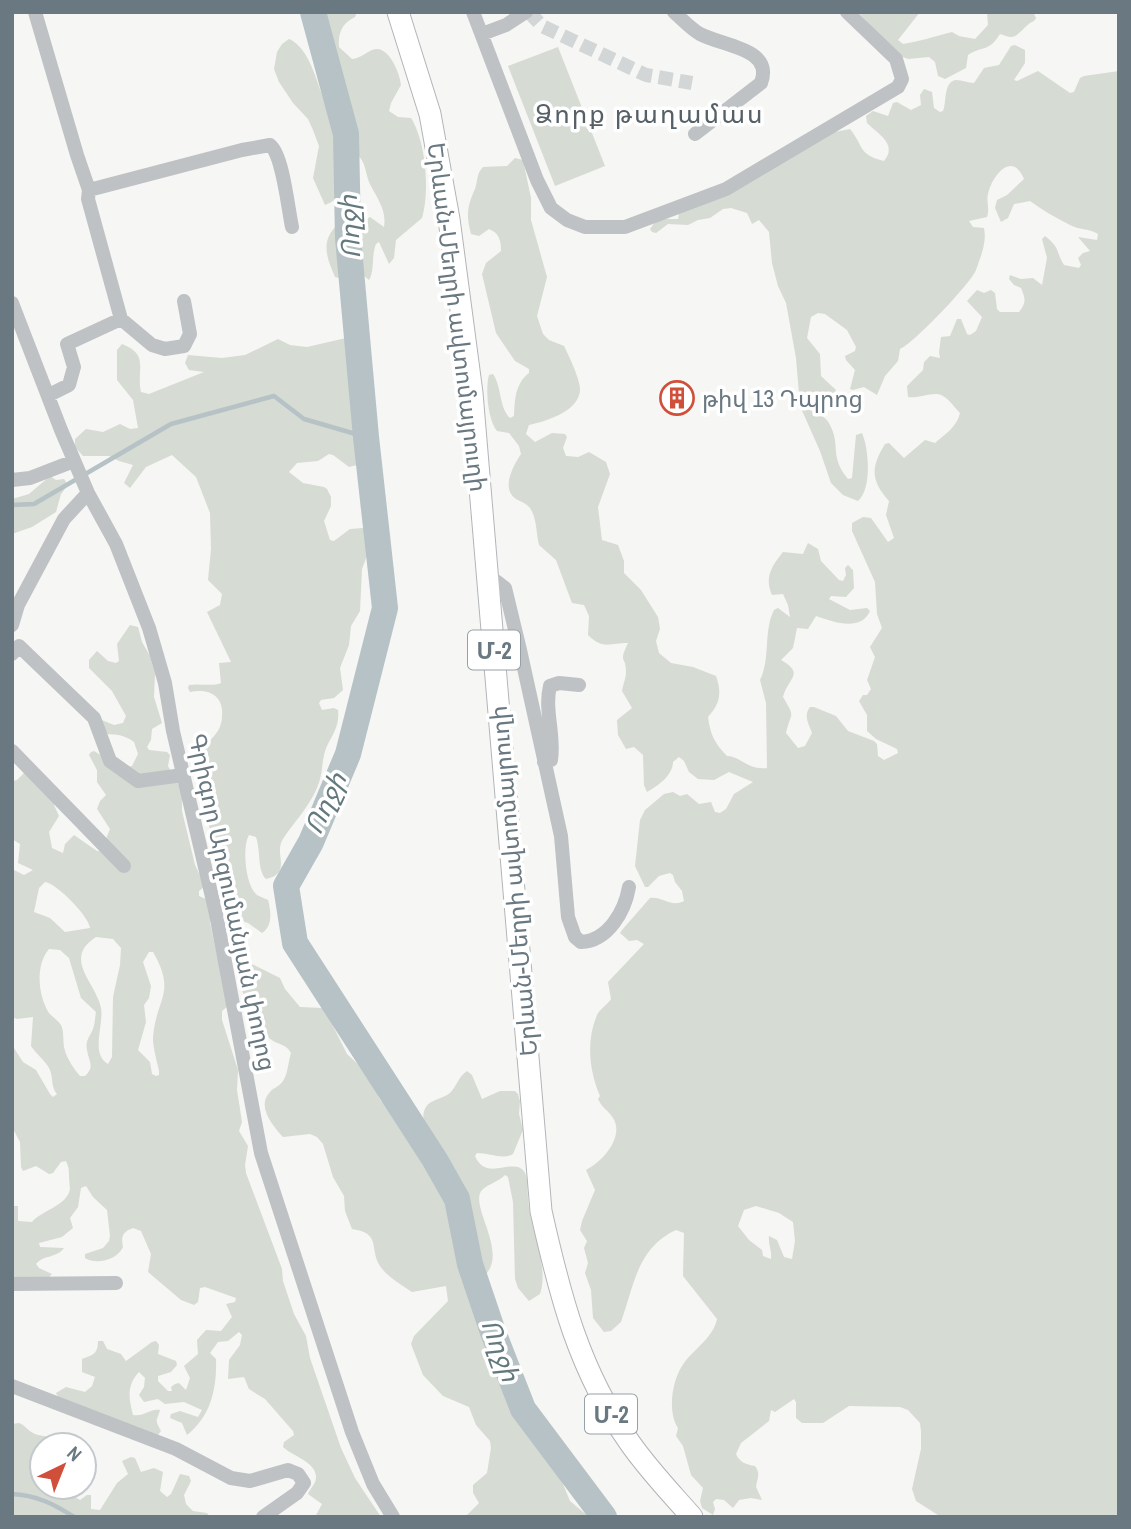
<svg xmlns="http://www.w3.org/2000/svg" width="1131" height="1529" font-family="'Archivo Narrow','Noto Sans Armenian',sans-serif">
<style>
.green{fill:#d6dbd3;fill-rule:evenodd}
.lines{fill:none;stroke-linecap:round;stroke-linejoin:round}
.stream{stroke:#b6c2c5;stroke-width:4.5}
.river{stroke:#b6c2c5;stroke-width:26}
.minor-tunnel{stroke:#d3d6d7;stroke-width:14;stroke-dasharray:14 7;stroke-linecap:butt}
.highway-casing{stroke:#b2b5b8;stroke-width:23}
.minor{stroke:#bec2c5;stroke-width:14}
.highway{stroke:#fff;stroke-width:21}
.labels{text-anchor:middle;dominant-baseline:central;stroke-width:7;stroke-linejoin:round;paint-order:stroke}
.shield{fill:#fff;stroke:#96a0a7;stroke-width:2}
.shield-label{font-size:23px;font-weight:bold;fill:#697881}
.street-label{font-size:24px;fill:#697881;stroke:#fff}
.poi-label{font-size:24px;fill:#697881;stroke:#fff;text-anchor:start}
.neighbourhood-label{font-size:26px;letter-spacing:2px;fill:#566167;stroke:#fff}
.water-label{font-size:26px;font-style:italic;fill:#64797e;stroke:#fff}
</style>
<rect width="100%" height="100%" fill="#f6f6f4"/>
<path class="green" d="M300,12h57l-2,5c-13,6 -17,16 -16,30l13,12c9,-1 13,-6 20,-9 16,-7 28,23 29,35l-10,18 -2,8 9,6 13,1c15,24 19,73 11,100l-26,22 -2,18 -5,6 -10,-22 -3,2c-5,12 -1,26 -7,36l-19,-16 -7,3 -4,11 -4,-1c-7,-17 -15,-33 0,-50l17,2 18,-12 14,10c3,-18 -8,-30 -15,-45 -4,-11 -3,-18 -11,-27 -24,13 -5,41 -33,50l-12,-27 6,-32 -6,-16 -5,-11 -15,-16 -14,-21 -5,-13 3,-17 5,-8 7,-5c30,13 31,78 57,102l11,3 -10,-16 -17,-51 -21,-43v-8z
M858,12h62l-22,28 5,4c18,-3 33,-8 49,-12l7,4 16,3 13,-14 -1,-13h46l3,6 -2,3c-9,3 -15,16 -23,16 -3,0 -7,-2 -11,-3 -12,19 -17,11 -32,21l-2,13 -21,11 -7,-3 -3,-14 -6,-5 -21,2 -10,-4z
M1015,45l10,5v13l-11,17 3,1 21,-10 32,22 4,-1 6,-14 4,-2 35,-5v1446h-178l-25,-16 -4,-12 9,-40v-18l-1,-8 -12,-13 -8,-3 -51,-1 -26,17h-21l-6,-5v-16l-2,-3 -19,13 -4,-2 -2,11 -28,22 -5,11c3,8 11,11 19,12 6,8 2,12 1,21l6,13 -11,-2 -12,2 -6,8 -9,-8 -8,-1 -3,3 2,7 -2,6 -11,-7 -2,-7 3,-13 -12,-13 -8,-29 -7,-10 2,-8c-11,-16 -6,-49 6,-65 11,-15 29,-25 33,-44l-34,-43 1,-43 -8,-3c-39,18 -42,56 -55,92l-10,9 -7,1 -11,-14 -2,-28 -6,-17 3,-10 -4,-15 3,-7 -7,-11 2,-9 13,-31 -9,-20c16,-8 39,-33 27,-52 -5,-8 -11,-10 -15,-19l2,-3c-11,-26 -14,-55 -3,-81 3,-6 10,-10 14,-16l-3,-17 36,-38 -7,-4 -8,1 -9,-8 2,-3 28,-32c12,-2 21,10 34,3l-2,-10 -7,-9 -2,-7 -3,-2 -11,3 -11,11h-3l-10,-21 5,-46 5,-10 19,-16 9,-2 7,4 7,-2 12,10 12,-2 4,10 5,1 6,-4 8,-15 19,-12 -24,-10 -15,8 -16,-1 -9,-7 -5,-11 -5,-4 -6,5c0,13 -15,24 -26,30l-3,-7 -1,-30 -9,-8 -8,2 -8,-14 -1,-15 15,-12 -10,-17c1,-6 4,-13 4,-19 0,-17 -8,-8 2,-29 -18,0 -25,7 -40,-8l1,-19 -5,-11 -12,-2 -16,-43 -17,-15c-3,-12 -2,-27 -9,-37 -4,-5 -9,-6 -14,-9 -16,-11 -2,-34 5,-45l-2,-8 -10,-13 -12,-2c-9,-11 -12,-42 -8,-56l4,-1c9,13 6,34 17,44l4,-2c1,-17 1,-32 15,-43v-4l-14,-8 -19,-28 -14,-59 4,-11 15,-12c0,-11 -2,-18 -12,-22l-10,7 -8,-2c-5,-19 -4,-27 4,-45 3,-8 1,-15 8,-22l24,-1 8,-8 8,2 8,38v22l16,57 -10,39 6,18 6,6 15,6c5,10 15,31 16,42 1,23 -34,33 -51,37l-3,9 9,8 17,-9 13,1 2,3 -4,11 3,8 12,1 11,-5 17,10 4,12 -12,33 4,33 16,5 6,16v12l17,17 17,27 2,12 -4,12 3,12 12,10 22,4 23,9c6,17 4,28 -8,41 2,17 7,27 19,39 16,1 19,14 40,12l-1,-65 -6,-23c11,-22 3,-48 14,-70l4,-2 12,9 -2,-12 -5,-11 -11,1c-8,-18 0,-29 11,-43l20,2 5,-11 10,6 3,12 18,19 4,1 3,-6 -1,-7 3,-3 5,5 1,18 -8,9 -15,-1 -2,3 21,11 17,-2 3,3c-9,21 -37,11 -54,5l-8,13 -11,-1 -4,20 -12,12c25,14 6,19 2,37 13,22 8,14 3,36l12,15 7,-2 7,-13c-3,-9 -9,-17 -2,-26h4l22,9 12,15 26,10 3,3 1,12 6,4 14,-7 -1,-4 -21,-10 -9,-8v-16l-8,-14 4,-6h4l4,-6 -4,-9 8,-23 -5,-10 12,-19 -5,-14 -2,-32 -23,-51v-8l11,-6 8,1 17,24 6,-4 -8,-23 3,-14c-19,-21 -18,-34 -4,-57l4,-1 15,15 21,-18 10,3c10,-9 22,-16 25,-30 -5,-5 -11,-14 -17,-17 -8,-6 -24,3 -35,1l-1,-11 16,-16 1,-8 6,-6 10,2 -1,-6 2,-15 9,-1 7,-17h4l6,15 3,1 6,-4 6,-14 -15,-16 10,-11 7,3 7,-3 4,3 2,16 3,3h19c8,-10 6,-14 2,-24l-7,-3 -5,-6 1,-4 11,4 12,-1 9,7 5,-27 -5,-19 3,-3c16,13 10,14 19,29l15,3 2,-3 -3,-7 5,-5 7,-2 -12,-14 19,3 1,-6c-10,-6 -19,-4 -28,-9 -14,-7 -28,-15 -40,-24l-16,3 -6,14 -7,4 -6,-14 2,-8 10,-5 17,-16c-12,-29 -32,-3 -36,15 -2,8 2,14 -1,23l-18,4 4,6 11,1c3,15 -3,27 -8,42 -5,13 -63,74 -76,79l-2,12 -13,15 -8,19 -13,-8 -11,3 -3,-1 5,-19 -9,-10 -1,-4 10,-5 1,-4 -9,-17 -22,-16 -7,-1 -7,4 -4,21 13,16 1,22 15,14 -2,7 -15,15c4,5 9,8 11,13 11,21 -1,31 18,54l4,-1 4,-43 6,-2c7,16 10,56 -4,68l-15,-6 -12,-12 -11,-32 -20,-45 -4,-48 -10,-55 -8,-17 -6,-23 -3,-31 -10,-12 -7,4 -5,-11 -16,-5 -8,1 -13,9 -12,2 -10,5 -20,-1 -12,9 -4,-1 -2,-3 7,-10h21l2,-11 150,-75 20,-4c14,17 8,26 34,32 14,-17 -6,-27 -17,-38l-1,-7 7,-5 15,5 5,-13 4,-1 14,8 10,-5 -1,-10 4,-6 8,3 2,16 6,4 3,-1c4,-9 0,-29 13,-31 6,0 12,3 18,3l10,-15 15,-3 12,-19zM756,1206l23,7 14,9 2,19 -3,18 -8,-2 -7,-17 -8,-4c-1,8 3,14 2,23l-8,-3 -1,-6 -13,-10 -11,-14 6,-16z
M558,47l47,119 -50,20 -47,-120z
M346,338l6,6 -1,70 8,48 -2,3 -8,2 -16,-12 -4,-1 -11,7 -21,2 -8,9 14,11 21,4 3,2 4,8v9l-7,15 6,19 4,1 16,-12 13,-1 8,8v9l-9,24 -2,42 -9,15 -2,19 -9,23 3,22 -9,8 -13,2 -2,3 3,7 12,-2 4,2c2,15 -5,24 -11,36 -5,11 -4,22 -7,33 -5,21 -25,42 -37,60 -10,15 10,34 -17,40 -9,-9 -5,-27 -10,-42l-7,-2c-7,12 -4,50 8,60 3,2 7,3 11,5 3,11 5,26 -6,33l-14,-10 -15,-5 -3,-7 -33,-134 1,-24c6,-8 14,-13 19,-21 3,-3 5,-11 5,-16 2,-21 -14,-28 -32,-24l-2,-4 1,-3c11,-2 22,2 32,-2l-2,-20 12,-1 -24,-50 13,-7 2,-11 -14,-14 3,-31 -1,-36 -14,-36 -24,-22 -26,12 -16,21 -6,-5 9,-18 -14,-4 -10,-5h-26l-8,-9v-8l11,-10 17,3 17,-8 10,5 8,-1 -5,-28 -16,-20v-30l5,-6c28,11 14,25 19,48l8,2 55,-22 -15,-2 -4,-7 3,-8 34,3 23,-3 33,-16 12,6 17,2z
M50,476l6,4 8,-1 4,6 -7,9 -5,18 -24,15 -20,7v-35l17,-5z
M130,625l8,2 4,15 8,14 5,18 -1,23 8,26 -10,6 -1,11 -4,7 2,3 18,2 3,3 -2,11 14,25v20l13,54 10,21 -6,5v5l7,3 5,16 -1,8 18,83 -6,5v9l16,50 -1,20 5,32 -3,9 9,15 -3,19 1,8 36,96 1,12 11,33 12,22 4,22 31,90 14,30 26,39h-66l7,-13 -14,-10c2,-5 8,-11 8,-16 1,-16 -24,-22 -33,-31l1,-5 10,-7 -1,-4 -28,-32 -16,-10 -5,-12 -16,2 1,-19 11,-15 2,-10 -3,-3 -11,9 -10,1 -8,11 6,6c1,29 -5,57 -29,76l-5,-12 -12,-5 1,-4 9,-3 18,6 4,-7 -18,-8 -19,2 -7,-5 -14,3 -5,-7 5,-8 1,-9 -6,-6c-13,14 -10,27 -6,43 11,2 18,-7 27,-5 -3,12 -6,8 1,21l-3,4 -100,-38 -2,-4 10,-6 19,5 7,-6 3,-9 -13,-5v-13c10,-4 16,-4 16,-18h5l4,8 14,5 5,7 26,-19 4,-1 3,4 -1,9 18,7 1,4 -6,7 -13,4v5l10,10h4l-1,-4 4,-3 4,-1 7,7 4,-12 -6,-12 14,-12 -1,-14 9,-10 15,1 11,-14 -6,-13 9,-2 1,-4 -31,-11 -5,1 -2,14 -4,3 -13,-5 -33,-28 3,-18 -10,-23 -8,-3c-11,4 -12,9 -10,19 -6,13 -26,18 -38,11v-4l18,-6 6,-7 1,-5 -3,-26 -14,-13 -7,-11 -5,2 -3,19 -8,11 3,10 -11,9 -23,6 1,4 24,1c-7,10 -21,7 -28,16l3,4 13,6 -3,3 -37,1v-72h6v15l14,1c10,-12 35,-16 38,-33 0,-1 -1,-11 -1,-12 0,-7 0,-9 -3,-16l-5,1 -8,11 -4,1 -13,-8 -13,5 -2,-4 -1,-25 -8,-15v-82l11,17 13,8 14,24 3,3 4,-3c-7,-8 -3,-17 -8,-26 -5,-9 -13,-14 -18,-22l2,-29 -16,2 -5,-2v-148l12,6 9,-5 -15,-7 2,-19 -8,-5v-58l5,-1 9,-9 30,26 -2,8 5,11 -10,16 3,16 11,5 2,-9 9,-9 23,16h4l9,-22 -13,-20 3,-8 6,-6 -9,-13v-12l-8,-15 2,-3 3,-1 28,17 10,-2 6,-12 -4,-12c-11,-8 -19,-8 -33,-8l-2,-15 15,6 9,-2 3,-7 -14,-25 -23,-23v-8l8,-9 11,10 8,2 3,-2 -2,-17zM45,882c11,1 44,34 45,46l-25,4 -15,-14 -16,-6 5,-24zM96,937l17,2 8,9 -1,17 -7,32 -1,60 -4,7c-18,-11 -4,-38 -7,-56 -5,-26 -39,-49 -5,-71zM49,949l11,1 9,8 12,40 15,14c-1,5 -1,12 -3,17 -3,8 -8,11 -6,21 2,12 8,17 -2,26h-5c-7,-8 -14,-19 -16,-29 -1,-7 0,-16 -3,-22 -3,-5 -9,-8 -12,-12 -11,-17 -14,-48 0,-64zM149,952h4c24,42 3,45 0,86 0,10 4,23 6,33v4l-3,1 -4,-2 -2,-12 -12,-12 8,-28 -2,-17 5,-7 2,-12 -8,-24z
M250,963l30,15 5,11 15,18 22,1 3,2 22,44 19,18 15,29 15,9c10,22 23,46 42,63l4,1 9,-7c-10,-14 -36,-43 -25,-60 5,-8 17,-8 24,-14 7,-7 8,-16 17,-22l5,4 10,24 18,-8h15l3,3 2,7 -1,13 4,16 -10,24c-9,6 -24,-1 -36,-1l-2,3c11,26 37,2 48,14 6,7 4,19 5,27 1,24 11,46 14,70 1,9 1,18 -2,27l-11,7 -11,-13 -3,-9 -2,-77 -5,-25 -3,-2c-7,7 -17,9 -23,15 -14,15 29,64 1,87 -14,-14 8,-45 -24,-58l-4,2 -2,7 38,138 15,21 6,21 34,35 24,58 19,16h-124l14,-14 -6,-10v-8l14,-12 4,-25 -1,-7 -14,-16 -7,-18 -26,-11 -20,-21 -12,-31 3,-8 34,-35 -2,-15 -34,6c-10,-7 -25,-15 -32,-26 -11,-17 2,-33 -28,-37l-7,-18 -1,-15 -11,-19 -10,-33 -6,-7 -7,-3 -27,3c-10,-11 -27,-31 -13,-45 4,-5 9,-5 13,-11 5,-8 5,-18 8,-28 -5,-10 -14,-8 -22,-15 -3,-3 -3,-6 -5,-10 -11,-19 -31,-39 -22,-62z
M19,1423c6,2 8,7 14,10 14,7 29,-1 41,11l-32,1v42h31l-1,8 8,5 7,-5h4v14l9,1 17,-27 11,-9 -6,-13 9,-4 4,1 6,14 13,-4 9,4 -3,19 7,6 4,-3 9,-20 9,2 2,5 -7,14 2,9 7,7 14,2 3,4h-198v-93z"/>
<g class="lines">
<path class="stream" d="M12,505l22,-1 137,-80 103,-28 30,23 62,18
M12,1494c24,1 42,10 62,23"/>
<path class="river" d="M313,12l33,122 2,104 18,199 19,171 -37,146 -37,88 -25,44 9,57 140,217 22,39 13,65 23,68 30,77 81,108"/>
<path class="minor-tunnel" d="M529,12l13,14 104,49 46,8"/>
<g class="highway-casing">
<path id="highway" d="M398,12l32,102 19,105 23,174 69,818c19,85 38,160 89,232 18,26 41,50 62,74"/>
</g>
<path class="minor" d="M35,12l42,143 12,35 -1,9 33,120 31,26 13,4 19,-3 6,-12 -6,-33
M473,12l64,168 14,28 16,12 18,7h40l101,-38 172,-102 4,-8 -6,-20 -49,-47
M674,12c9,8 16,16 26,22 22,12 74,14 61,49l-66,51
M482,34l24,-9 20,-13
M89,190l153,-40 28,-5c13,10 18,64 22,82
M12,303l49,127 27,63 28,51 33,84 16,55 8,48 43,183 45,239 91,279 21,52 20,33
M49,395l20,-10 5,-18 -7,-23 54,-25
M12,480l18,-2 44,-17
M488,575l17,13 15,62 41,186 7,81 7,20 6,5c27,-1 44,-31 48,-55
M12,625l6,-20 46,-86 24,-26
M12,654l7,-8 75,72 16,43 28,20 45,-6
M12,751l112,115
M544,762l7,-2c4,-25 -7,-50 -1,-74l9,-3 20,2
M12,1284l104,-1
M12,1386l164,63 55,29 19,3 38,-11 10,4 6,9 -7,10 -34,24"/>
<use href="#highway" class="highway"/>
</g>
<defs>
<g id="building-ring" transform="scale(1.75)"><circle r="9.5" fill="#fff" stroke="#d04f3a" stroke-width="1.5"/><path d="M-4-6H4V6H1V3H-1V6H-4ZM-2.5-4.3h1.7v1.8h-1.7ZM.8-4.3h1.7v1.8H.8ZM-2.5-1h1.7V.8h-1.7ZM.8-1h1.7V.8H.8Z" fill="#d04f3a"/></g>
</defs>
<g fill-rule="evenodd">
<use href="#building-ring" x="677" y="398"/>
</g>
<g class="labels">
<g class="shield">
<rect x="468" y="630.5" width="52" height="39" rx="5"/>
<rect x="585" y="1394.5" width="52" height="39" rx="5"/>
</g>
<g class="shield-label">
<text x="494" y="650">Մ-2</text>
<text x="611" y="1414">Մ-2</text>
</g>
<g class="street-label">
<text transform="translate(458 317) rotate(83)">Երևան-Մեղրի ավտոմայրուղի</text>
<text transform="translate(513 881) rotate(-95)">Երևան-Մեղրի ավտոմայրուղի</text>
<text transform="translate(233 902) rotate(78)">Գրիգոր Արզումանյան փողոց</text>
</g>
<g class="poi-label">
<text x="702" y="398">թիվ 13 Դպրոց</text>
</g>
<g class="neighbourhood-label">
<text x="650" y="113">Ձորք թաղամաս</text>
</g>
<g class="water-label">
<text transform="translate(349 227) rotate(-93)">Ողջի</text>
<text transform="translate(325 803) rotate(-65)">Ողջի</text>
<text transform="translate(501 1350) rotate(70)">Ողջի</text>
</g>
</g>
<rect width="1131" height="1529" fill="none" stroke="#697881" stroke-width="28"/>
<g transform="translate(63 1466) rotate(43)"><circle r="33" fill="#ffffff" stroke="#c3c9cd" stroke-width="2"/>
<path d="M0-5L12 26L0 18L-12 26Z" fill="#d04f3a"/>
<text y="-10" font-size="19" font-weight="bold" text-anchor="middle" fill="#697881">N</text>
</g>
</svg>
